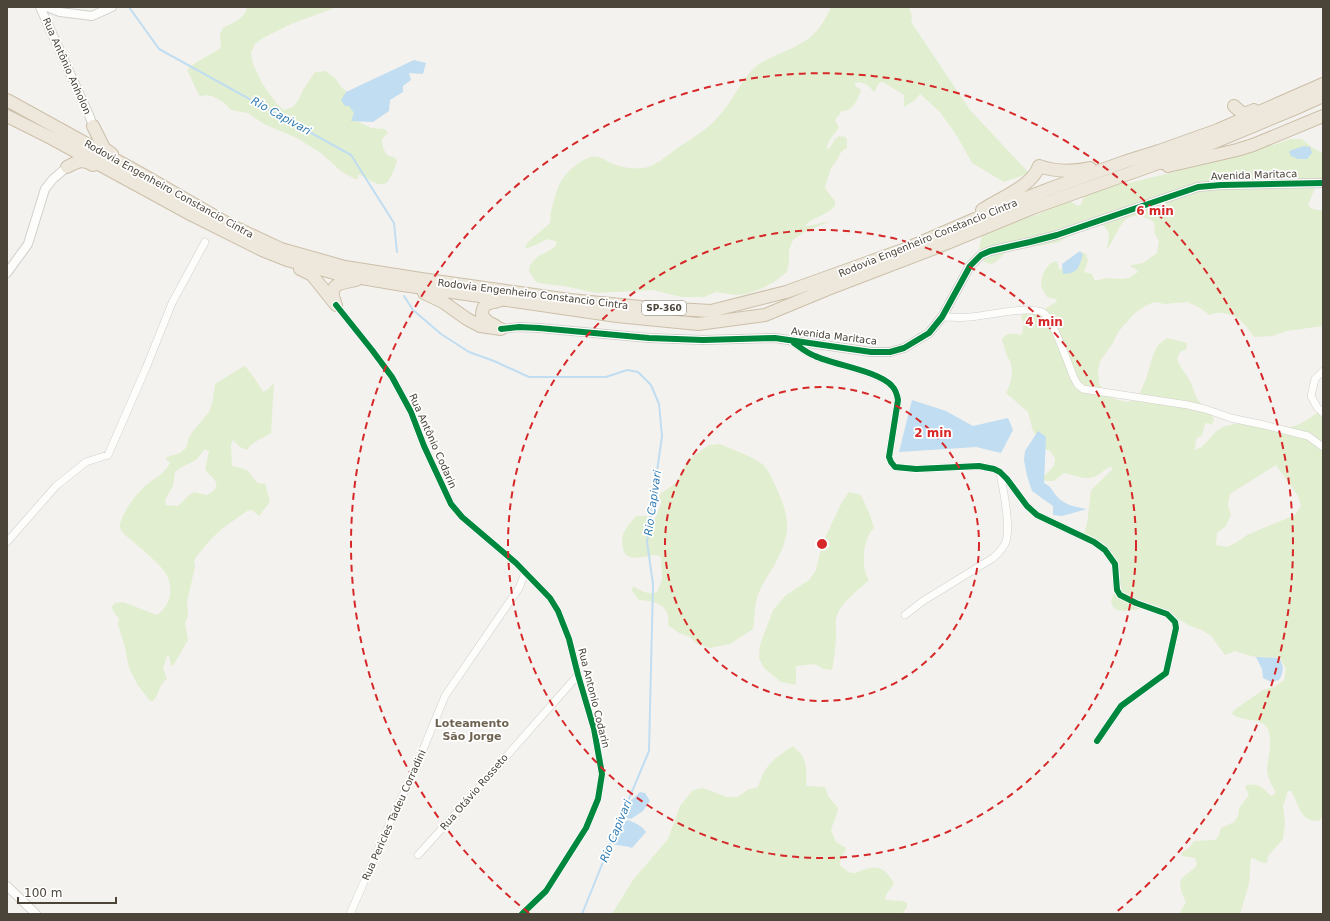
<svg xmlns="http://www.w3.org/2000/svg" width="1330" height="921" font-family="'DejaVu Sans',sans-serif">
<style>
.green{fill:#e1eecf;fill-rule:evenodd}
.water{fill:#c0ddf1}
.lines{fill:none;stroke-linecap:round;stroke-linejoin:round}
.stream{stroke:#c0ddf1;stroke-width:2}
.minor-casing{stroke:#d2d0cb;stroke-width:8}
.tertiary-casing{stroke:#d2d0cb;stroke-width:10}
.motorway-casing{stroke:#ccbfa9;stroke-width:14}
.minor{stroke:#fdfdfc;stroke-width:7}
.tertiary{stroke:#fdfdfc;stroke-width:8}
.motorway{stroke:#ede8db;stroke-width:12}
.cycleway-casing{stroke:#fff;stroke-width:8}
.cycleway{stroke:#00873e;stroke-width:6}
.ring{fill:none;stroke:#d62828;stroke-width:2;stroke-dasharray:7 5}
.labels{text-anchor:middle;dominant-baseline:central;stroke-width:3.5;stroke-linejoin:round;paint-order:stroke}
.shield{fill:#fff;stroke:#817c74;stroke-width:1}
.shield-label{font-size:9px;font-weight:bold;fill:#4b4439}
.street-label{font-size:10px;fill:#4b4439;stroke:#fff}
.water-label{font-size:11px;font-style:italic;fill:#2e7ab2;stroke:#fff}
.neighbourhood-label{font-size:11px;font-weight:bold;fill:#6e6250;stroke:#fff}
.centre{fill:#d62828;stroke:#fff;stroke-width:2}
.ring-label{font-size:12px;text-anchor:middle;font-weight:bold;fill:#d62828;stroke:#fff;stroke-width:3.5;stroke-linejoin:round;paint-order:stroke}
</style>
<rect width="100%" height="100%" fill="#f4f2ee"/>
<path class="green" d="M247,7h90l-46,17 -28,14 -8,6 -4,9 2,11 9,19 14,20 8,7 9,-3 6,-8 4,-9 12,-18 10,-1 10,7 7,10 8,6 9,28 12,6 14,1 3,4 -6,6 1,9 4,7 8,3 2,3c-9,27 -12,29 -36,14h-3v4h-3l-13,-7 -21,-19 -24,-15 -33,-14 -16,-11 -17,-3 -8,-8 -11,-6 -8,-1 -4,2 -13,-27c12,-12 21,-13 34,-22l-1,-14 3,-6c9,-5 22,-9 24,-21z
M831,7h78l3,9 -1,6 59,88 59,63 -25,9 -32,-19 -15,-27 -17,-24 -20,-18 -5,6 -11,7v-12l-21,-13 -4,1 -5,9c-6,-7 -9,-11 -19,-9v3l5,3 1,2c-5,10 -7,20 -19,20l-7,9 4,8c-5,6 -12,13 -12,21h2l6,-10 4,-3 6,1 2,2v9l-6,4 -3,7 -7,9 -6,19 2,4 8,10v5c-8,9 -21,11 -30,19l3,1 18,-4h3l-25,10 -11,8 -4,10v11l-2,11 -13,10 -13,7 -15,5 -10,1 -20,-3 -12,5h-23l-28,-7 -57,3 -32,-7 -19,-2 -9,-2 -7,-11 1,-6 7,-8 17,-9 3,-6 -8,-3c-8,2 -15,8 -23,9l-1,-1 4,-6 21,-18 1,-6 -1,-1c7,-26 7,-39 32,-55 15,-9 18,-3 31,3 10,4 24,6 35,3 11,-4 20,-12 28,-18 17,-11 35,-22 47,-38 11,-13 18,-30 30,-42 7,-7 17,-11 26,-15 28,-12 39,-18 52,-47z
M1290,139h12l11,9 10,5v26l-8,9 -7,17c4,5 9,5 15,5v116l-36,5 -15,5 -18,1c-4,-5 -7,-11 -12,-15 -8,-8 -22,-12 -32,-7l-12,-8 -11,-5 -22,2 -11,-2 -9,4 -10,7 -17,19 -5,11 -13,18 -2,11 1,12 7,9 9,6 12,3 10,-2 9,-21 7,-24 5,-10 9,-7 20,5 -1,7 -5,1 -4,7c2,9 10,16 14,25 3,5 3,12 7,17 6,8 12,10 16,19l-2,6 -5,-2 -2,1 -3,11 -6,4 -1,11c12,-3 18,-21 31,-24 10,-2 20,-5 30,-4 11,1 23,5 34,5 9,-1 20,-9 27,-14l6,1v402l-4,5c-21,0 -19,-16 -28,-30h-3l-5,15 2,18 -2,15 -15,17 -1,7c-8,1 -10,-5 -16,-5l-2,26 -9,30h-59v-4l5,-8c-5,-11 -11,-21 2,-29 4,-3 8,-5 9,-9l-2,-6 -13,-2 -1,-3 8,-5 5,-7 22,-1 3,-5 2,-7 13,-6 4,-6 1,-8 10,-13 -4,-8 1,-2c14,-2 16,2 25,11l4,-2v-3c-3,-6 -7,-12 -8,-20 0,-13 10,-39 -5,-48 -9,-5 -21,-2 -30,-9l2,-4 29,-20 11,-3 10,-7 2,-11 -6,-11c-8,-1 -15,0 -23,-1 -8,-1 -15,-4 -22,-6l-10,4 -14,-19 -9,-6 -12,-4 -8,-5 -34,-13 -24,3 -7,-1 -4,-3 -2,-6 3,-8 2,-12 -7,-24 -25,-23 3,-10 4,-34 22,-21 -2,-2c-6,1 -8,5 -13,8 -10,7 -24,0 -34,-2l-10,8h-8l-4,-2 1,-2 11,-11 1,-8 -6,-8 -7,-1 -2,-8 -7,-10 -5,-19 -22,-19c5,-9 8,-21 4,-32 -2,-5 -1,1 -3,-5 -2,-6 -3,-11 -5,-16 4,-8 12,-7 18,-5l2,-1 2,-11 -3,-5 1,-4c15,-2 23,-3 35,-13l-1,-2 -9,-2c-2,-4 -5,-8 -6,-12 0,-10 6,-23 16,-24l3,10c6,-9 11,-16 22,-19l4,2 2,7 -4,11 8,2 3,7 11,-3 15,1 8,-1 9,-6 -1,-2 -7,-4 1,-1 12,-2 14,-10 2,-12 -4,-7 -1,-12c-4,-3 -8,-4 -12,-5 -21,-6 -24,18 -34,31l-1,-1c4,-16 2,-17 -10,-27l-12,3 -18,14 -8,5 -20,4 -26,2 -8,5 -9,9 -5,2 -7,-2c-7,-9 -5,-15 -2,-26l-5,-3 42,-15 15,-2 13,-6 11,-8h13l7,4 3,-2 4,-10 23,-12 17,2 65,-16 71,-21 13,-2zM1276,465l22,31 3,10 -6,9 -48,20 -10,7 -10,5 -11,-2 1,-12 9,-7 5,-11 -3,-10 2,-11z
M244,366c5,3 16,20 19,26l4,-2 7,-7 -3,50c-9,6 -18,8 -24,17l-7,-3 -7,-7 -2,5 1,21c5,1 11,2 16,5 5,5 8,16 17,12l5,19 -11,14 -7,-6 -5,1 -24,17 -12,11 -15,18 -2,4 1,6 -8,35 1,14 -3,7 3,17 -15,26 -2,-1 -2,-9h-2l-4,12 4,11c-9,6 -7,15 -14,22h-3l-13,-17 -8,-16 -4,-21 -7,-22 1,-6 -6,-8 -1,-5 3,-3 8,-1 34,13c4,-2 7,-7 10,-11 5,-8 4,-22 -1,-30 -7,-12 -32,-31 -43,-41 -5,-6 -3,-10 0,-17 5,-11 13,-21 22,-30 9,-8 20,-12 25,-23l-4,-4 1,-2 13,-4 6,-5 3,-10 4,-7 16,-19 4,-12 2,-16zM205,449l4,2 -4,19c10,10 19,16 2,25l-13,-3 -6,4 -10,10 -12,-1 -1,-5 8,-14 2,-14 7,-5 14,-7z
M720,444c13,6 30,11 42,20 7,5 10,16 14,23 15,33 15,47 -2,79 -5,8 -10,15 -14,24 -6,11 -5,26 -7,39l-23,15 -21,4 -12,-4 -7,-7 -11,-4 -11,-8c3,-20 -12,-24 -29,-25l-7,-9 1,-5c7,4 16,10 24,6l5,-12 -1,-23 -2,-1 -3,-1c-7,1 -20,4 -26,2 -9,-2 -9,-19 -6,-25 3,-6 8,-11 12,-16h11c0,8 -6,14 -5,21l14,-20 5,-13 -2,-9 18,-13 11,-22 21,-15z
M849,492l12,3 9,20 4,13c-11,10 -14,40 -5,52 -10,10 -27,21 -32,35 -3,8 0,16 -1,24 -1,10 -2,21 -4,31l-8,-1 -10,-5 -18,2v19l-15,-3 -17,-14 -5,-10 1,-13 13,-35 13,-15 23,-15 7,-10 6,-26 20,-42z
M793,746c2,3 7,6 9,9 5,8 5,22 4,31l19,1 3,9 10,12 -1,5 -6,17 5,12 10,6c-1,6 -7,10 -6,17 3,3 8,8 13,8 3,0 7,-2 10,-3 16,-6 22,-1 31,13 -2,5 -8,10 -9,16 7,3 15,0 22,4v4l-5,7h-290l21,-34 35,-41 12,-33 13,-16 10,-2 24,9h11l9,-7 11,-3c7,-23 16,-28 35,-41z"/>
<path class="water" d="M414,60l12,3 -3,11 -14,-1 2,7 -8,6v6l-13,8 -1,11 -16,11 -22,-1 3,-8 -5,-7h-4l-4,-6 5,-8z
M1304,146l6,1 2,6 -5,6h-9l-7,-3 -2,-5z
M1080,251l3,4c-5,13 -4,18 -20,19l-1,-10z
M912,400l34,11 27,15 35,-8 5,12 -12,23 -25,-6 -77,5z
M1038,431l8,6 -2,46c8,5 6,4 11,11 8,11 20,13 32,15l-25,7 -9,-1v-9l-21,-15 -5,-15 -3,-16 1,-9z
M1256,657l23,1c5,8 5,13 0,22l-8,2 -8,-4 -1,-9z
M640,792l5,1 5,8 -7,10 -12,8 -11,-3 5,-10z
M628,820c7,3 13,5 18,12l-14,16c-7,-3 -14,-2 -20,-4l7,-19z"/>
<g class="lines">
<path class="stream" d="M129,7l30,42 192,106 43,68 3,29
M404,296l9,14 28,24 28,18 25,9 35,16h77l21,-7 11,2 13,13 8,19 3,32 -15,106 6,42 -4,167 -23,55
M582,914l40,-99"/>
<g class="minor-casing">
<path id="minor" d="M336,305l36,45 20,27 19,35 13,34 27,58 11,13 54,46 34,35 8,13 11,28 9,36 16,54 8,45 -4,25 -12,29 -40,63 -24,23
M942,317c10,0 19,1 28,0 15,-1 64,-13 75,-3 10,10 23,50 29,64l4,7 5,4 105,16 17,4 26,9 33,7 44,11 15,11
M791,341c8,6 16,12 26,16 18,7 63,16 75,29 4,4 5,8 6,14l-9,57 2,5 4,5 21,2 63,-3 15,3 6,3 7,7 20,27 10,9 57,27 11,8 10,14 2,26 3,5 16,8 31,11 8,8 1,6 -10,45 -45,33 -24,35
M1323,371l-8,8 -4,17 6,11 6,6
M7,542l49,-56 30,-24 22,-7 38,-87 26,-65 33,-61
M905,615l18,-14 70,-43c5,-4 9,-9 12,-14 7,-14 -2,-56 -5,-71
M418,855l50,-55 110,-125
M350,914l45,-103 16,-32 34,-83 74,-108 6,-15"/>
</g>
<g class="tertiary-casing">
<path id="tertiary" d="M40,7l49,108 4,11
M47,7l13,5 32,4 20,-9
M7,273l21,-29 17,-55 8,-10 14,-12
M501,329l18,-2 20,1 110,10 54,2 72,-2 96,14h19l14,-4 25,-15 13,-16 28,-51 11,-11 9,-4 40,-9 27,-7 141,-48 23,-2 102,-2
M7,886l29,28"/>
</g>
<g class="motorway-casing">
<path id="motorway" d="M7,100l136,75 87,50 51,24 64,18 76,12 149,21 71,7 70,4 75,-19 78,-28 44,-16 97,-42 44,-17 75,-27 35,-11 59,-21 105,-46
M1234,106c9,8 9,9 20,4
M7,116l44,22 141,77 70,35 25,10 51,14 65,11 214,31 81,8 67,-9 63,-26 107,-41 100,-41 163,-58 96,-40 29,-13
M93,126l11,22 8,6
M1168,166l69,-16 16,-5 70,-29
M67,167c10,-5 15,-9 26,-2
M982,210c17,-12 50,-23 57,-44 17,6 33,6 51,2
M300,269l12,6 24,30
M424,293l19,9 24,17 13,7 21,3
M335,302c-8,-19 7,-19 21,-22
M496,326l-8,-4 -6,-6c0,-12 5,-13 16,-15"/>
</g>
<use href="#minor" class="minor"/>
<use href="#tertiary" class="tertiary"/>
<use href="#motorway" class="motorway"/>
<g class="cycleway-casing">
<path id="cycleway" d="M336,305l36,45 20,27 19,35 13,34 27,58 11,13 54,46 34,35 8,13 11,28 9,36 16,54 8,45 -4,25 -12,29 -40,63 -24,23
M501,329l18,-2 20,1 110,10 54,2 72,-2 96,14h19l14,-4 25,-15 13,-16 28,-51 11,-11 9,-4 40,-9 27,-7 141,-48 23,-2 102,-2
M794,343c7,5 13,10 21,13 19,9 64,15 77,30 4,4 5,8 6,14l-9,57 2,5 4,5 21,2 63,-3 15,3 6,3 7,7 20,27 10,9 57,27 11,8 10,14 2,26 3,5 16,8 31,11 8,8 1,6 -10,45 -45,33 -24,35"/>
</g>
<use href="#cycleway" class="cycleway"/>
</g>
<g class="ring">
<circle cx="822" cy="544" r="157"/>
<circle cx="822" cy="544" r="314"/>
<path d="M529 913A471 471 0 1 1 1115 913"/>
</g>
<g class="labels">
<rect class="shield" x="642" y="301" width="44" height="14" rx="3"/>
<g class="shield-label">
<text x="664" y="308">SP-360</text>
</g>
<g class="street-label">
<text transform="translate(67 66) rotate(66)">Rua Antônio Anholon</text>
<text transform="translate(1254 175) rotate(-2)">Avenida Maritaca</text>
<text transform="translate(169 189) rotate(29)">Rodovia Engenheiro Constancio Cintra</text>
<text transform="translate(928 238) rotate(-22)">Rodovia Engenheiro Constancio Cintra</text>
<text transform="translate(533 294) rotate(7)">Rodovia Engenheiro Constancio Cintra</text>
<text transform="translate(834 336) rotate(7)">Avenida Maritaca</text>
<text transform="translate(433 441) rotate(66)">Rua Antônio Codarin</text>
<text transform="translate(594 698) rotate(76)">Rua Antonio Codarin</text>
<text transform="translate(474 792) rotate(-49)">Rua Otávio Rosseto</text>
<text transform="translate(394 815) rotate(-66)">Rua Pericles Tadeu Corradini</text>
</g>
<g class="water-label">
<text transform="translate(281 116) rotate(29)">Rio Capivari</text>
<text transform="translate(653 503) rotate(-82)">Rio Capivari</text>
<text transform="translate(616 831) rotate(-68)">Rio Capivari</text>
</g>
<g class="neighbourhood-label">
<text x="472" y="723">Loteamento<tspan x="472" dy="13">São Jorge</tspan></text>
</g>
</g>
<circle cx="822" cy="544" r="6" class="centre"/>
<g class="ring-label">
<text x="1155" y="215">6 min</text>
<text x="1044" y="326">4 min</text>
<text x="933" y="437">2 min</text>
</g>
<rect width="1330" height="921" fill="none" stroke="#4b4439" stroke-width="16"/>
<path d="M18 897v6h98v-6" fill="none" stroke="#4b4439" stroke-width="2"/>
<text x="24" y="897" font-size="12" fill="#4b4439" stroke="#ffffff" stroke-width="3" paint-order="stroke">100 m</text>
</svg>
